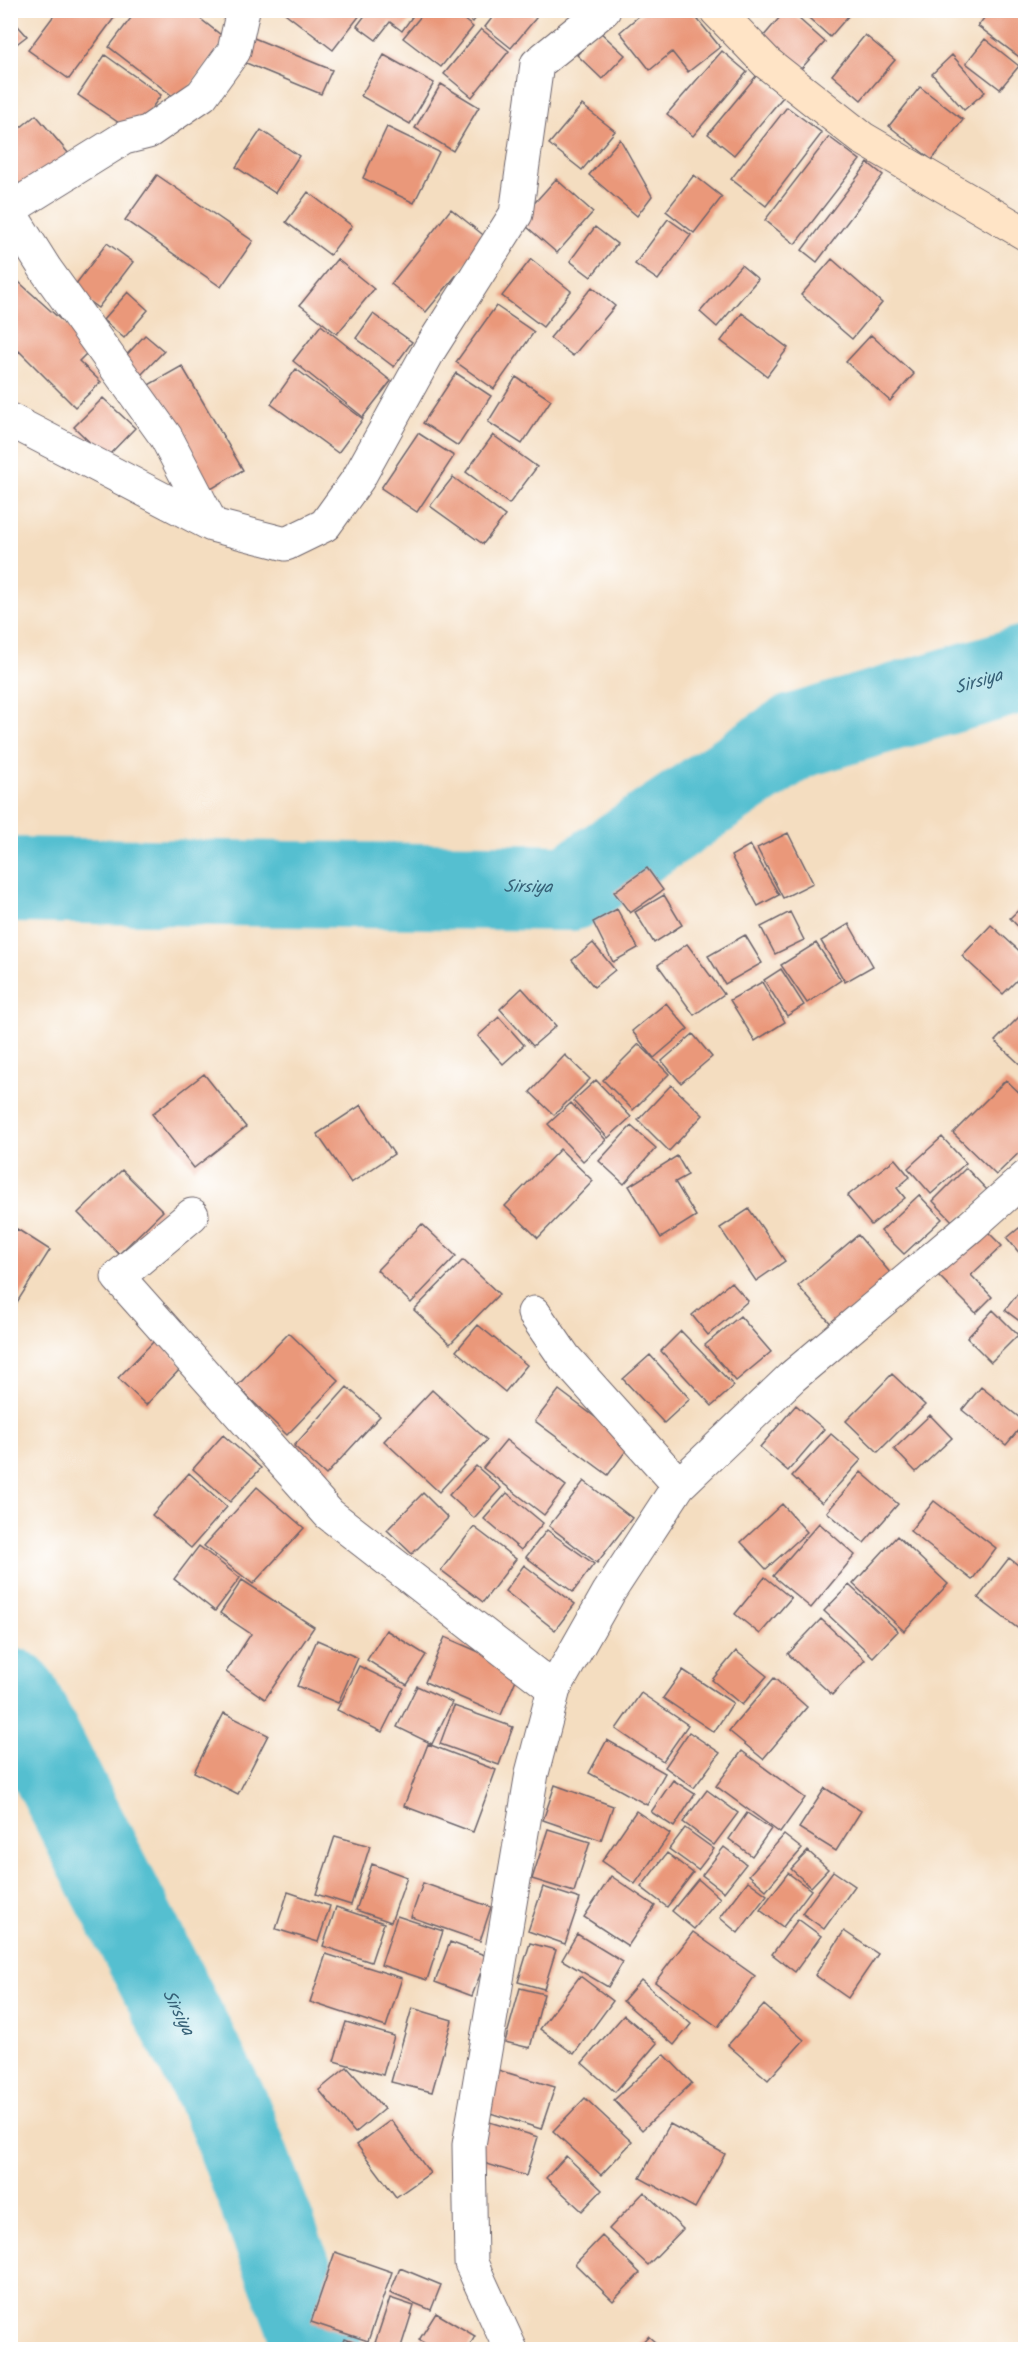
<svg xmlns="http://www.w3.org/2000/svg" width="1036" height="2360" font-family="Kalam,sans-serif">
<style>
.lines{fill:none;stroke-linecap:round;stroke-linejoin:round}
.river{stroke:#55bfd0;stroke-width:86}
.building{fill:#ea987a}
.street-casing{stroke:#6c636a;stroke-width:35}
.secondary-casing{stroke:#6c636a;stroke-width:35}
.street{stroke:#fff;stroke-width:33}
.secondary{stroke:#ffe4c6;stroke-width:33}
.labels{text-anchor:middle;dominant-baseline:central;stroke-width:4.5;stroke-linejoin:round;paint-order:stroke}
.water-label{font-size:18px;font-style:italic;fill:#366177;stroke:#fff}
</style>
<rect width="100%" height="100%" fill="#fff"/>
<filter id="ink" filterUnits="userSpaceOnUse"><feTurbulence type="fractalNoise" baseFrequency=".0167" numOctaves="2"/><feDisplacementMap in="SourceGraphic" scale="12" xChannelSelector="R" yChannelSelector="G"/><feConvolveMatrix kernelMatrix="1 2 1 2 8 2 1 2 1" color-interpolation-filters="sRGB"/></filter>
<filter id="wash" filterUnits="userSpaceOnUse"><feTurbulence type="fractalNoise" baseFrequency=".008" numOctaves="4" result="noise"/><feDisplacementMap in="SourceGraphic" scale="24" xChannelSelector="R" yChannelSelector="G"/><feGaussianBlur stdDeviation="1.35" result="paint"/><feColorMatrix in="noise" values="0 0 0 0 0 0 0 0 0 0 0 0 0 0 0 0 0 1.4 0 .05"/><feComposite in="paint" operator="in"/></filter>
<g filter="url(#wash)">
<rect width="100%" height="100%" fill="#f4ddc0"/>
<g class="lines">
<g class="river">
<path id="s1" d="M10,880l560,8 224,-151 232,-69"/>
<path id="s2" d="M10,1690l6,6 211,413 92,241"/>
</g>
</g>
<g id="blocks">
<path class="building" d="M58,10h55l4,4 -48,65 -41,-29z
M137,10h52l37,29 -47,62 -70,-54z
M281,10h83l-31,40z
M369,10h48l-15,21 -12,-9 -14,18 -19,-14z
M426,10h26l21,17 -32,40 -38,-29z
M459,10h23l-9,12z
M498,10h30l8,8 -25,30 -26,-21z
M646,10h44l30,37 -32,25 -16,-20 -22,18 -30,-38z
M786,10h3l36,32 -25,28 -37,-33z
M800,10h44l5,5 -19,22z
M990,10h21l15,12v40l-48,-36z
M10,17l17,19 -17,13z
M481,29l28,22 -37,46 -28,-23z
M599,31l26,24 -23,24 -25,-24z
M865,35l30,25 -34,40 -29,-25z
M249,36l83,34 -11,24 -82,-34z
M985,39l34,27 -19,23 -34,-26z
M722,51l25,21 -54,64 -26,-22z
M105,55l56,40 -27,38 -56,-38z
M384,55l50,28 -24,41 -49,-28z
M952,55l33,37 -21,18 -32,-36z
M757,75l26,22 -49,58 -26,-21z
M441,84l38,23 -26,44 -38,-23z
M920,87l43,33 -31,40 -43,-34z
M582,105l33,26 -33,39 -33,-26z
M787,107l35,26 -56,73 -35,-27z
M36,115l33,39 -45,36 -14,-17v-37z
M387,127l52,25 -25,51 -51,-25z
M261,130l38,26 -24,37 -39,-26z
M829,137l31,23 -65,84 -30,-24z
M620,139l32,57 -15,20 -48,-41z
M868,163l15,12 -66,87 -15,-12z
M157,175l96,66 -32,46 -96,-67z
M694,175l28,22 -28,36 -28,-22z
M556,179l37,33 -36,41 -38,-33z
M308,192l44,34 -22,29 -44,-33z
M451,209l36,29 -61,74 -35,-28z
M668,219l23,16 -33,45 -23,-16z
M595,227l22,17 -26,33 -21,-16z
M10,232l14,26 -14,7z
M107,243l26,19 -35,46 -26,-19z
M337,259l37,30 -37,45 -37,-29z
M531,259l40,32 -28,36 -41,-31z
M832,259l50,44 -30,36 -51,-44z
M741,265l17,14 -41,48 -17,-15z
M10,274l82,74 -13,13 22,21 -26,25 -56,-56 -9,9z
M592,287l23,19 -42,50 -23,-18z
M128,292l20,18 -24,28 -21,-18z
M496,306l38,26 -40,57 -38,-27z
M742,313l46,35 -21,28 -46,-35z
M373,314l39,28 -18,25 -38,-29z
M321,325l70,56 -28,36 -70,-56z
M145,335l19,16 -25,26 -18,-16z
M871,335l43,39 -24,27 -44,-39z
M182,366l61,104 -37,22 -61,-105z
M296,369l67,50 -25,34 -67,-49z
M456,373l35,23 -33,50 -35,-23z
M516,377l35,23 -29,44 -34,-22z
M103,398l32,30 -29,30 -32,-31z
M418,433l36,23 -37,56 -36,-24z
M493,435l44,32 -28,37 -43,-32z
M453,477l52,39 -22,28 -53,-38z
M788,833l25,50 -30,15 -26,-50z
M750,845l29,50 -21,11 -27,-50z
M647,868l16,22 -33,23 -16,-21z
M664,895l18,30 -28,18 -19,-31z
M1026,903v32l-16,-17z
M617,909l21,39 -25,14 -20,-40z
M790,912l14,28 -29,14 -14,-27z
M849,924l24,42 -28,16 -24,-41z
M991,925l35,32v14l-23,23 -41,-38z
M745,935l17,28 -37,21 -17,-28z
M593,943l22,27 -21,17 -22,-27z
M816,943l25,37 -34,23 -26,-38z
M687,944l37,50 -30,21 -36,-50z
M781,969l23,36 -17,11 -23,-36z
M762,982l23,40 -30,19 -25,-41z
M522,988l34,38 -23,20 -33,-37z
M666,1003l22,26 -34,29 -22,-27z
M1026,1010v60l-31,-29z
M499,1017l25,28 -21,19 -25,-28z
M693,1034l19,23 -31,26 -19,-22z
M639,1044l30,30 -36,36 -30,-30z
M565,1055l25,24 -36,36 -24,-23z
M204,1074l42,53 -52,41 -42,-54z
M596,1080l35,37 -23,21 -35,-37z
M1006,1080l20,19v47l-30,29 -43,-42z
M671,1085l32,30 -34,36 -31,-31z
M571,1103l35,37 -23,21 -35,-37z
M361,1105l33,49 -43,29 -34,-49z
M631,1126l25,22 -32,36 -25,-23z
M942,1137l24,26 -35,31 -23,-26z
M560,1149l33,32 -55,57 -33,-32z
M677,1156l11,19 -13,7 21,34 -35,22 -32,-52z
M895,1159l15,18 -13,11 8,10 -34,27 -24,-29z
M966,1168l22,23 -34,32 -21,-22z
M122,1170l41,41 -44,43 -41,-41z
M919,1195l23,24 -38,35 -23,-23z
M749,1209l36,52 -29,20 -36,-53z
M422,1224l34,32 -45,47 -34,-33z
M981,1225l21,21 -31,29 21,22 -16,16 -42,-42z
M1019,1228l7,7v26l-19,-23z
M17,1229l33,21 -36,57 -4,-3v-65z
M858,1235l34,40 -59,51 -35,-40z
M463,1260l36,34 -49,50 -36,-34z
M731,1282l17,19 -40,34 -16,-20z
M1026,1283v43l-21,-16z
M993,1310l25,25 -27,27 -24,-24z
M740,1316l31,36 -35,29 -31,-36z
M478,1325l49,40 -22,27 -49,-41z
M681,1331l53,55 -22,20 -51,-55z
M289,1333l50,48 -52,54 -50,-49z
M156,1339l27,27 -37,39 -28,-27z
M650,1355l40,44 -26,24 -41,-44z
M892,1374l33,31 -47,47 -32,-31z
M347,1387l33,29 -54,59 -32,-29z
M981,1387l44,35 -19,23 -44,-35z
M432,1390l55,50 -48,52 -55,-51z
M559,1390l72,54 -23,31 -73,-54z
M796,1405l28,24 -36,42 -28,-24z
M930,1415l22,23 -36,34 -22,-23z
M831,1434l30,26 -39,43 -30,-27z
M223,1435l38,33 -31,34 -37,-33z
M506,1440l60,46 -22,29 -61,-47z
M476,1466l25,22 -27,30 -25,-23z
M861,1472l37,32 -34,39 -37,-31z
M189,1473l38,34 -36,41 -39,-33z
M584,1481l48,37 -35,45 -48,-37z
M257,1487l47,41 -51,56 -49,-38z
M423,1493l25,25 -36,36 -25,-24z
M507,1493l36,30 -22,27 -37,-31z
M934,1501l62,47 -24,32 -62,-49z
M782,1504l25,28 -41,37 -25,-27z
M819,1523l36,32 -44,53 -38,-32z
M474,1527l42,32 -33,43 -42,-32z
M547,1530l47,34 -21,28 -47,-35z
M897,1536l51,48 -44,47 -51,-47z
M199,1546l41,32 -25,33 -41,-32z
M1009,1558l17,13 -2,62 -46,-35z
M524,1565l51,39 -20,26 -50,-39z
M765,1577l26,21 -31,36 -25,-20z
M242,1580l72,47 -49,72 -39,-27 25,-38 -31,-21z
M849,1585l49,46 -25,26 -49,-46z
M821,1619l44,41 -33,35 -44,-41z
M386,1630l40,25 -19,30 -40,-25z
M445,1637l75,33 -19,45 -76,-33z
M317,1640l41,18 -20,45 -41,-17z
M736,1651l31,25 -25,29 -30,-25z
M359,1666l45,22 -22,44 -45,-22z
M683,1670l50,33 -19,29 -51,-34z
M774,1678l33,29 -44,52 -34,-28z
M417,1686l35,16 -20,42 -35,-17z
M641,1693l47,32 -25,36 -47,-32z
M454,1706l59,21 -14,38 -59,-21z
M224,1713l44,22 -30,59 -44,-22z
M689,1732l31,21 -26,35 -29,-21z
M607,1740l58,33 -18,32 -58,-32z
M428,1744l68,26 -23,62 -69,-26z
M742,1751l63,47 -25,35 -64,-47z
M673,1780l22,14 -21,33 -23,-15z
M555,1785l58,21 -12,34 -58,-20z
M825,1788l36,23 -25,40 -37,-23z
M707,1790l31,23 -24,32 -31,-23z
M636,1811l34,23 -35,50 -33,-23z
M747,1813l24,16 -19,27 -23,-17z
M685,1828l29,21 -16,21 -29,-21z
M548,1829l42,13 -16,50 -42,-13z
M784,1835l18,14 -36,41 -17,-15z
M335,1836l35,10 -19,59 -35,-11z
M724,1847l22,17 -22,28 -22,-17z
M808,1851l20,18 -17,18 -20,-18z
M667,1853l26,20 -26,34 -26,-20z
M372,1864l35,13 -16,45 -35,-12z
M833,1871l22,15 -31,43 -22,-16z
M788,1873l23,17 -28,37 -23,-17z
M611,1876l44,30 -27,40 -44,-29z
M698,1879l22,19 -26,31 -22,-18z
M748,1881l19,14 -29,38 -18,-15z
M423,1883l68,24 -11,34 -69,-24z
M543,1887l37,12 -15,45 -37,-13z
M288,1892l42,14 -12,36 -42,-13z
M336,1907l48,16 -13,39 -48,-16z
M397,1916l46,15 -16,49 -46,-15z
M798,1919l23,17 -26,36 -23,-18z
M844,1931l34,23 -30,44 -33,-23z
M693,1932l62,44 -37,51 -63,-45z
M577,1934l46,28 -15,25 -46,-27z
M450,1942l37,14 -15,40 -37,-14z
M530,1943l26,7 -12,39 -26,-7z
M326,1954l76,24 -16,49 -76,-25z
M580,1976l33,25 -39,53 -34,-25z
M641,1980l50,44 -17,21 -51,-44z
M520,1988l24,6 -14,54 -25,-6z
M764,2005l40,35 -36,40 -40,-35z
M412,2008l40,12 -20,72 -41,-10z
M624,2015l33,28 -42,49 -33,-29z
M346,2022l48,14 -11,39 -49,-14z
M664,2054l28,29 -50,47 -28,-30z
M347,2067l37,42 -29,24 -36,-43z
M498,2070l57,17 -14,42 -57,-18z
M585,2098l47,44 -31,33 -48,-44z
M391,2120l39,53 -34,24 -39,-52z
M483,2120l55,17 -12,39 -55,-17z
M670,2124l55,30 -30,54 -55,-30z
M566,2156l36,34 -20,21 -36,-33z
M644,2192l39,37 -35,36 -39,-36z
M602,2236l38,37 -27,28 -38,-37z
M335,2252l57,20 -24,69 -57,-19z
M400,2268l41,17 -10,25 -41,-17z
M390,2298l24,8 -14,44 -25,-7z
M436,2313l39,23 -8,14h-32l-16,-10z
M648,2336l16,14h-28z
M345,2339l27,10v1h-31z"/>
</g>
</g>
<g filter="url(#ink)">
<use href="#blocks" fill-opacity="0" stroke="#6c636a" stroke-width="1.5"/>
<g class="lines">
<g class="street-casing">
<path id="street" d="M10,209l114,-71 24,-6 54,-37 32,-44 9,-41
M10,213l36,57 120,167 46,88
M10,420l202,105 74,19 39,-19 33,-46 72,-130 86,-135 21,-150 67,-54
M192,1215l-74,62 211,237 225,175
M534,1313l31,45 114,127
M511,2350l-40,-87 -2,-118 63,-372 22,-84 55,-97 70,-107 113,-108 178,-150 56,-50"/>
</g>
<g class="secondary-casing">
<path id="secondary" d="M716,10l51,53 95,75 164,96"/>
</g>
<use href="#street" class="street"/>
<use href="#secondary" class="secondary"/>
</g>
</g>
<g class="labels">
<g class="water-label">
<text stroke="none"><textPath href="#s1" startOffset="1023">Sirsiya</textPath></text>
<text stroke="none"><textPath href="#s1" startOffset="518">Sirsiya</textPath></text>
<text stroke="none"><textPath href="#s2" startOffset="364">Sirsiya</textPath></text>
</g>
</g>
<rect width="1036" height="2360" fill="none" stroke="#fff" stroke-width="36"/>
</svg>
